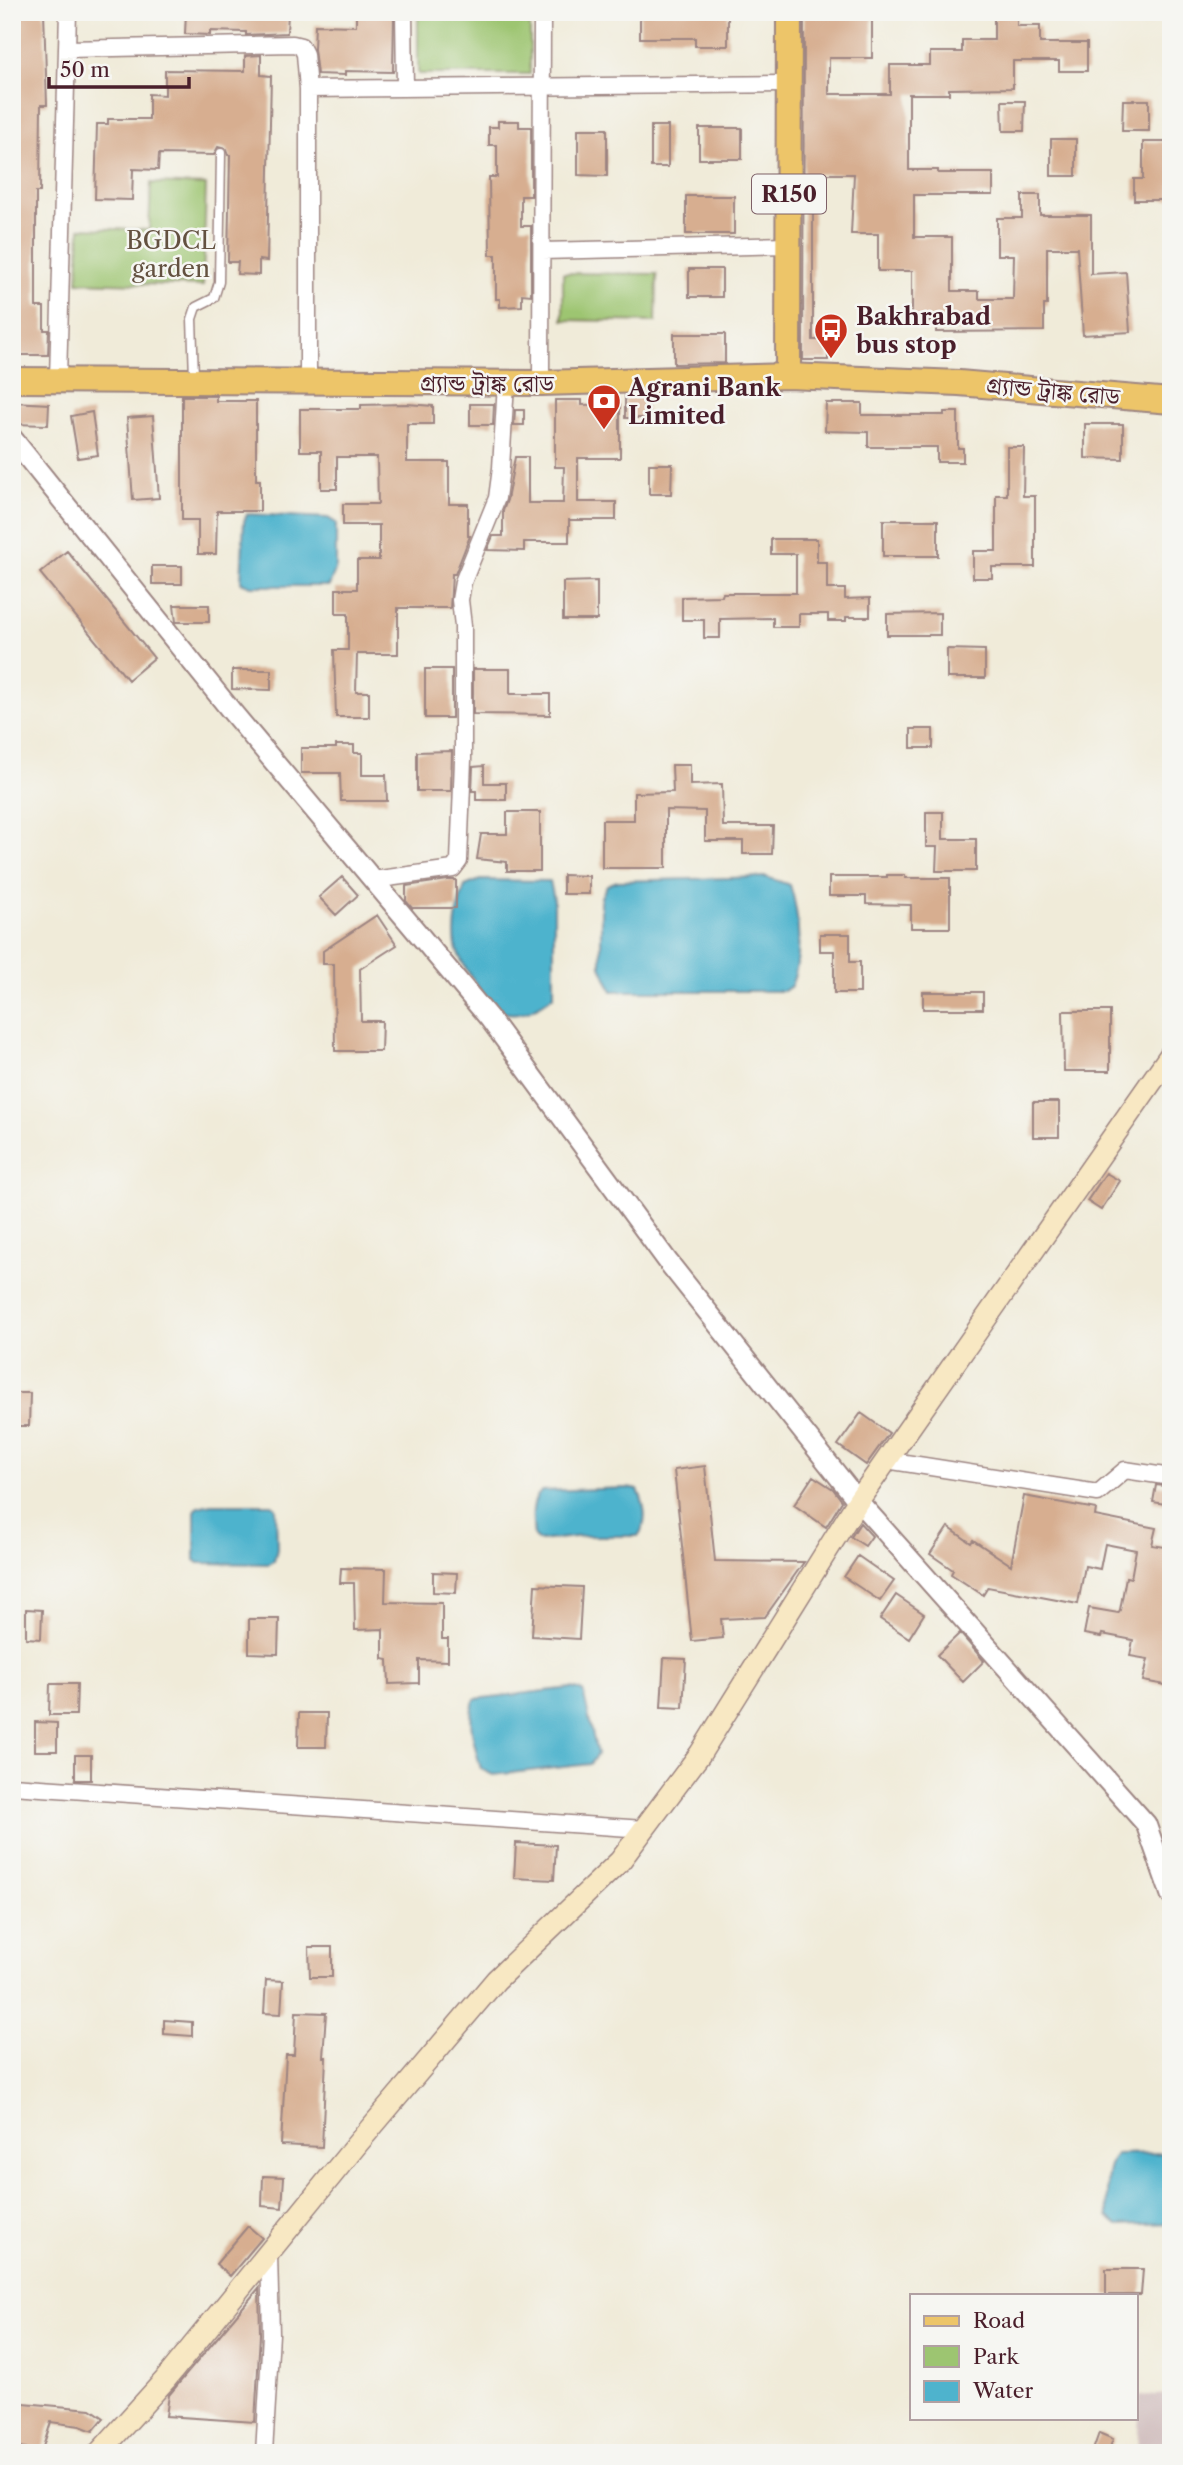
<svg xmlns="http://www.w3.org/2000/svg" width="1183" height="2465" font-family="'Libre Caslon Text','Noto Serif Bengali',serif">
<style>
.industrial{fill:#d1bfbf}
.green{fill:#9dc571;stroke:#74724e;stroke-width:2}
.water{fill:#4eb3cd;stroke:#4c697c;stroke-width:2}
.building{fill:#d7ae90}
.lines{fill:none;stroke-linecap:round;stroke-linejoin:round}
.service-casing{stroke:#9d8582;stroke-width:11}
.minor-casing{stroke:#9d8582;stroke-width:19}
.tertiary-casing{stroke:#9d8582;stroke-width:23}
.secondary-casing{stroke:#9d8582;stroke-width:24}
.primary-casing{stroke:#9d8582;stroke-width:28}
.trunk-casing{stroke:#9d8582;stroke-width:28}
.service{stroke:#fff;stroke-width:8}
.minor{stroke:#fff;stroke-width:16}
.tertiary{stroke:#fff;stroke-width:19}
.secondary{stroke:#f8e8c3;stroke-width:21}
.primary{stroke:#edc569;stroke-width:24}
.trunk{stroke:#edc569;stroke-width:24}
.labels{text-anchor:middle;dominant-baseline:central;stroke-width:5;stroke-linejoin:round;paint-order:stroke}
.shield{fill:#f6f6f2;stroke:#7e6067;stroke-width:2}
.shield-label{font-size:23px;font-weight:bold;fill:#4a1f2b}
.park-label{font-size:24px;fill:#635140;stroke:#f6f6f2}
.poi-label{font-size:24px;font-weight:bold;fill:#4a1f2b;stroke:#f6f6f2;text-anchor:start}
.street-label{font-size:24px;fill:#4a1f2b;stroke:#f6f6f2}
</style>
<rect width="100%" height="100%" fill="#f6f6f2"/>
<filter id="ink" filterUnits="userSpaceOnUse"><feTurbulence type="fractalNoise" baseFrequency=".0143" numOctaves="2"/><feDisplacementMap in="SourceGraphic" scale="14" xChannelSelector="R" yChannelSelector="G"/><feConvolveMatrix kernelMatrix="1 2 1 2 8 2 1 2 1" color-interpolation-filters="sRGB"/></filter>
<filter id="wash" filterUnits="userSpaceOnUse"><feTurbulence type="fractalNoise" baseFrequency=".00686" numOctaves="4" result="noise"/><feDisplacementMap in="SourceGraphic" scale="28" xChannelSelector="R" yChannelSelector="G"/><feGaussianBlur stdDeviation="1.57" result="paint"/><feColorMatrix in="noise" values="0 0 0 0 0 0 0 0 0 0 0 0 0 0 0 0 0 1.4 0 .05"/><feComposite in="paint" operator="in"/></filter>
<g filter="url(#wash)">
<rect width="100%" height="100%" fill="#f0ebd9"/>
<path class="industrial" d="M1171,2394v59h-34l3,-57z"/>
<path class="green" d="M418,12h112v62h-112z
M151,183l55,2 -3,101 -125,-4 2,-54 69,2z
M563,273l94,1 -1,48 -93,-2z"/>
<path class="water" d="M247,514l81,4 8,5v44l-7,19h-78l-10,-4 3,-61z
M766,877l24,8c9,27 13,74 1,101l-7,5h-172l-11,-25v-69l6,-12 10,-4z
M480,880l70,1 4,19v95c-13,11 -33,23 -51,17 -15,-5 -44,-51 -47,-66 -3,-20 2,-42 9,-60z
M627,1488l11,2c7,15 11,32 0,46h-54l-45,5 -5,-4c-1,-15 -5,-36 8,-46z
M211,1504h60l5,4 1,41 -3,12 -5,3 -70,-1 -4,-3v-49l3,-4z
M571,1688l12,3 14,63 -7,10 -97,11 -12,-6c-6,-23 -15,-48 -6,-70z
M1171,2153v70l-53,2 -10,-8c0,-20 -5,-46 8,-63z"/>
<g id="blocks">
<path class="building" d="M12,12h32l3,93h-6l-1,87h-4v115h8v23h5l-1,25h-36z
M186,12h102l-1,21 -41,2v-3l-36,-1v4l-25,-1z
M640,12h88v34h-33v-8h-55z
M994,12h23v14h23v17h47v28h-28v-10h-46v27l-64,1v5h-40v76h29v3h55v22h-79v42h38v54h27v8h34l1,-44h-17v-37h25v-23h18v20h51v59l35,-2 4,60 -47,3 -6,-87h-30v57h-3v26l-108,1v-11h-24v-50h-34v-37h-27l3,-60h-38v24h-3v142h15v20h-25l1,-347h68v45h-43v36h61v-29h40v-13h32v-12h32z
M356,13l38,1 -1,58 -48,-1v4l-28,-1 -3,-25 1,-24 41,1z
M261,55v20l10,1 -4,185 -8,-1v15l-22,-1 1,-12h-10l2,-107h-2l-2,-6 -8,-2 -4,8 -55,-1 -1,16 -25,-1 -1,31 -37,-1 2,-75h11v-5h41v-25l16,1v-25l80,1v-15z
M1123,100h26v31h-27z
M1002,101h23l-1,30h-21z
M498,121h21v6h12v69h-10v30h10v69l-9,-1v12l-22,1v-8h-4v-44h-6l-1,-78h8v-32h-8v-18h9z
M651,126h17v41h-17z
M699,128h43v31h-43z
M578,129h29v47l-29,-1z
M1051,139h25v37h-25z
M1143,142h28v58h-37v-21h9z
M686,196h48v38h-48z
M689,269h33v28h-33z
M674,334h51v29l-51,1z
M647,395v23h-22v-22z
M182,396h34v5h40v79h4v31h-43l-1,43h-18v-34h-16z
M555,400h27v5l38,-1v54h-42v44h38v18h-47v22h-45v9l-37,-1 6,-14h10v-25l4,-11 8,-43h13v46h35l1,-36h-9z
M12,402l37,2 -1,21 -36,-1z
M826,403h36v12h82v-3h14v36h5v14h-26v-15h-69v-15l-43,-1z
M407,404l26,2v18h-26v38h42v42h19v32h2l-15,38h-3l-2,34h-52v46h-41l-1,38h13v25h-33l-2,-67h14v-36h-12v-25h21v-29h22v-35h-36v-21h35l-1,-47h-40v32h-16v-38h-21v-42h61v-4z
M470,404h24l-1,21h-23z
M515,410h9v15h-10z
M92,412l6,43 -20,3 -7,-42z
M153,416l6,82 -26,2 -6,-82z
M1085,424h38v35l-38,-1z
M1007,447h17l-1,49h12v71h-43v11h-19v-27h23v-56h11z
M649,464h23l-1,30h-22z
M883,520h55v36h-55z
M771,539h46v23h10v27h18v10l25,-1v19h-24v4h-18v-7h-29v13h-26v-9l-53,1v19h-16v-18h-22v-23l40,-1 1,-3h73v-39h-25z
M67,551l87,107 -26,22 -88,-107z
M152,566h30v18h-30z
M597,581v39h-34v-38z
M174,605h35v17h-33z
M940,613v22h-53v-21z
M947,649l38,1v28h-38z
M425,669h27v49h-27z
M473,669h37v25h40v21l-77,-1z
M232,670h39v20l-39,-1z
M911,729h22v19h-22z
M336,745h18v8h8v22h24l1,26h-46l-1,-28h-39v-25h35z
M452,751l-1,40h-34v-39z
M672,765h18v20l32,-1 1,42h50l-1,28h-29v-13h-38v-30l-39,-1v58h-64v-48h32v-27l39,-1z
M484,766v17h22v17h-30v-9h-4l1,-24z
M507,812h33v59h-33v-9l-30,-3 4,-25h26z
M926,812h17v27h33v32h-40l1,-24h-11z
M563,875l26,1v18h-26z
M887,875h18v3h45v50h-39v-23l-45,-1v-8h-37v-19h58z
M342,877l16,18 -22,20 -17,-18z
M448,880h8v28h-44l-6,-7v-15z
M377,915l20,30 -37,24 1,52h21l-1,30h-46l-1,-87h-11v-13z
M820,934h30v28h10v31h-26v-42h-14z
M923,992h60v17h-60z
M1063,1011h47v60h-46z
M1033,1102h26v35h-26z
M1106,1173l14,8 -19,29 -14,-9z
M12,1393h18l-1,33h-17z
M861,1413l28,20 -23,32 -28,-20z
M705,1466l10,95 89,1 -39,55 -44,2 2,19 -31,3 -18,-171z
M813,1476l20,13 9,12 -16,26 -32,-22z
M1156,1485l15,2v18l-18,-3z
M1024,1496l72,13 -1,7 61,12 -4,17 19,3v138l-28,-5 5,-22 -18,-3 3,-16 -31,-6 -1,3 -17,-3 5,-26 29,5 2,-3 6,-33 5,1 5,-28 -31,-6 -5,25 -15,-3 -7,38 -90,-17 -5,8 -32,-21 2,-4 -23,-16 18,-27 23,16 2,-3 38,25z
M860,1523l12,13 -7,10 -14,-9z
M858,1556l36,25 -14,20 -36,-24z
M341,1568l45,1 -1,33 57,1v36h6v22l-29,-1v23l-30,1 -1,-24 -5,-1v-30l-28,1 -1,-47h-14z
M433,1572l24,1 -1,20 -23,-1z
M535,1585l47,2 -3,52 -47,-3z
M896,1595l28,19 -15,24 -29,-19z
M26,1609l16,1 -1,29 -15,-1z
M249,1619h30l-1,35 -29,-1z
M960,1633l24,28 -21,21 -26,-27z
M664,1658l22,1 -3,49 -22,-1z
M50,1684h27l-1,31h-27z
M299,1713h28l-1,34h-28z
M35,1722l22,1v28h-22z
M75,1755h16v25h-16z
M516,1843l40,2 -2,35 -40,-2z
M309,1947h23v30h-22z
M266,1980l17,1 -2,33 -17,-1z
M296,2012l30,1 -3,44h3l-4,90 -41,-2 5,-90h8z
M164,2020l28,2v14l-28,-2z
M263,2176l21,1 -2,31 -20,-2z
M248,2226l14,12 -32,38 -14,-12z
M1106,2269h37l-2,26h-35z
M259,2288l1,46 -5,88 -89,-6 3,-21z
M12,2402l79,7 13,9 -11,13 -13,-5 -29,-4 -10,31h-16l1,-5 -14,-2z
M1099,2433l14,6 -5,14h-16z"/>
</g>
</g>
<g filter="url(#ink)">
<use href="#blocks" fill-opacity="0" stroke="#9d8582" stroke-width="2"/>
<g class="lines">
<g class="service-casing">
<path id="service" d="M194,377l-2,-58 4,-12 18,-9 5,-16 2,-129"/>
</g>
<g class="minor-casing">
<path id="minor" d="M404,12l1,76
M68,49l225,-5 8,2 4,8 3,35
M542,251l247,-6
M58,379l10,-367
M308,383v-294l481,-5
M541,383l1,-371
M373,880l80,-11 6,-8 4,-101v-134l-3,-26 3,-18 34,-84 4,-30 5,-85
M886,1460l212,33 27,-23 46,7
M12,1786l632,43
M264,2453l7,-119 -2,-81"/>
</g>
<g class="tertiary-casing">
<path id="tertiary" d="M12,438l221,275 256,305 180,245 189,238 288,323 25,71"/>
</g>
<g class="secondary-casing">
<path id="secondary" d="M99,2453l66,-73 193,-237 138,-163 124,-119 80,-107 158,-253 313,-447"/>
</g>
<g class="primary-casing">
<path id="primary" d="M788,376l1,-364"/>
</g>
<g class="trunk-casing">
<path id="trunk" d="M12,380l529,3 247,-7 171,7 212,18"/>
</g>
<use href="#service" class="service"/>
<use href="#minor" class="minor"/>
<use href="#tertiary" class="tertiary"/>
<use href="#secondary" class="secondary"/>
<use href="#primary" class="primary"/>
<use href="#trunk" class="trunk"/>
</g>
</g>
<defs>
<g id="bus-pin" transform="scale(1.75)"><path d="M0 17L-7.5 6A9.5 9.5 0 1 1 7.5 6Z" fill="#c8321e" stroke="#f6f6f2"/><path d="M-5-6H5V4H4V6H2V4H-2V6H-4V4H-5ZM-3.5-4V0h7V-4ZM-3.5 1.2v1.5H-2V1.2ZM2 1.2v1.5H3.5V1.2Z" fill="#fff"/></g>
<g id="bank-pin" transform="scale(1.75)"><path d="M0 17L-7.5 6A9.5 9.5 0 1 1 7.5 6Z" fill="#c8321e" stroke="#f6f6f2"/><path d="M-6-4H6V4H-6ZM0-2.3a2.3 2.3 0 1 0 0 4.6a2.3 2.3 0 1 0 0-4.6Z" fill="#fff"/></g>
</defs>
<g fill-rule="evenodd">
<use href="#bus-pin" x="831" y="330"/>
<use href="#bank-pin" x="604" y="401"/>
</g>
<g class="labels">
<rect class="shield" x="752" y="174.5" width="74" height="39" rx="5"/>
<g class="shield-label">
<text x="789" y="194">R150</text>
</g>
<g class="park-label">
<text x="171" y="240">BGDCL<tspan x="171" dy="28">garden</tspan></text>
</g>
<g class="poi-label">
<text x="856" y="316">Bakhrabad<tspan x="856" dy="28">bus stop</tspan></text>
<text x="628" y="387">Agrani Bank<tspan x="628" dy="28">Limited</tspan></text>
</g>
<g class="street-label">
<text x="487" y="383">গ্র্যান্ড ট্রাঙ্ক রোড</text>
<text transform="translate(1053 391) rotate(5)">গ্র্যান্ড ট্রাঙ্ক রোড</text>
</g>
</g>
<rect width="1183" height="2465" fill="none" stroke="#f6f6f2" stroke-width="42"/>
<rect x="910" y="2294" width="228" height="126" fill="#f6f6f2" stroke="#b1a0a2" stroke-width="2"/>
<rect x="924" y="2316" width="35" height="10" fill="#edc569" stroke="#b1a0a2" stroke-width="2"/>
<text x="973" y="2328" font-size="21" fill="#4a1f2b">Road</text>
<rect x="924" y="2346" width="35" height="21" fill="#9dc571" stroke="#b1a0a2" stroke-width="2"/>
<text x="973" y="2364" font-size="21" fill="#4a1f2b">Park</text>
<rect x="924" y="2381" width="35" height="21" fill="#4eb3cd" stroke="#b1a0a2" stroke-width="2"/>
<text x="973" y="2398" font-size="21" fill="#4a1f2b">Water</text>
<path d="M49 77v10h140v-10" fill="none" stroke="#4a1f2b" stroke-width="3.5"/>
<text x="60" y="77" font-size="21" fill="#4a1f2b" stroke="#f6f6f2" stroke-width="5" paint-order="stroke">50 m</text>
</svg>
